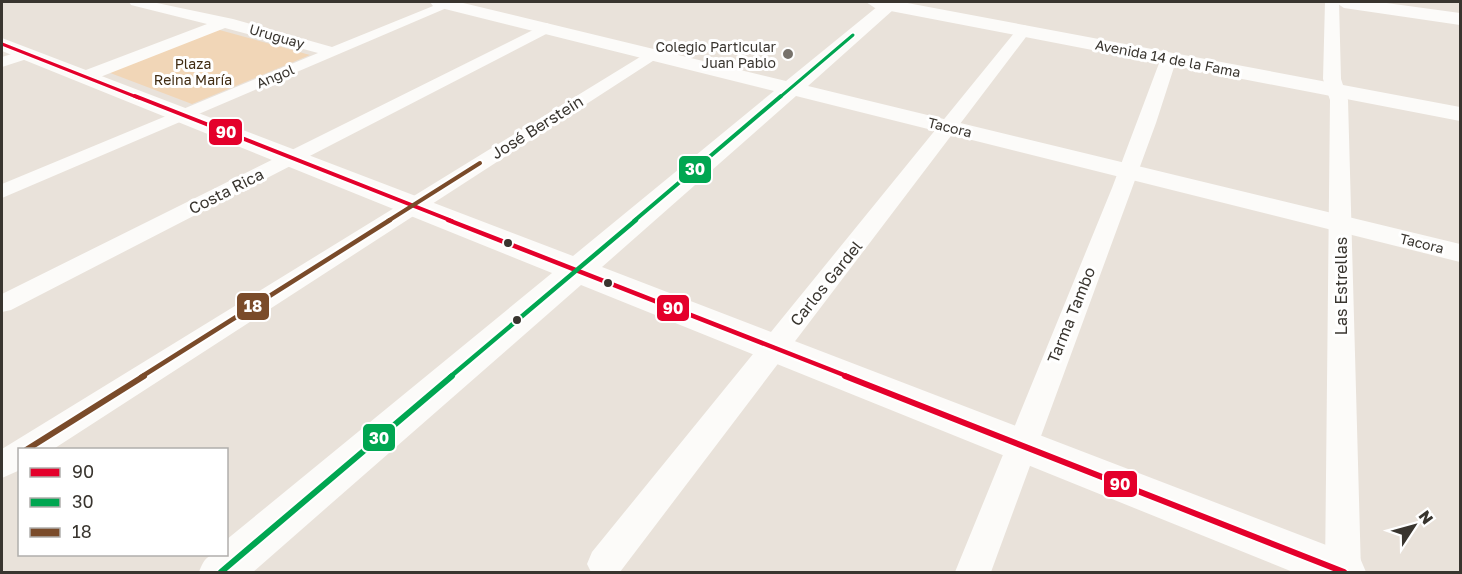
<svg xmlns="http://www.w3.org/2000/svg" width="1462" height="574" font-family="'Golos Text',sans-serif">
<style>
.green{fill:#f1d6b7}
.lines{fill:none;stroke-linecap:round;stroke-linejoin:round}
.minor{fill:#fcfbf9;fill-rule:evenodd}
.tertiary{fill:#fcfbf9;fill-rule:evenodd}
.primary{fill:#fcfbf9;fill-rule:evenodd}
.bus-1-far3-casing{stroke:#fff;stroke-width:6}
.bus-1-far2-casing{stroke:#fff;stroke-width:8}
.bus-1-far1-casing{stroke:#fff;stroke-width:9}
.bus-1-casing{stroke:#fff;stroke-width:10}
.bus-2-far3-casing{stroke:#fff;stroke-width:6}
.bus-2-far2-casing{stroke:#fff;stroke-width:8}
.bus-2-far1-casing{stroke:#fff;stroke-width:9}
.bus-2-casing{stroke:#fff;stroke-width:10}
.bus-3-far2-casing{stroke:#fff;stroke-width:8}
.bus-3-far1-casing{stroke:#fff;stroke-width:9}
.bus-3-casing{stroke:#fff;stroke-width:10}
.bus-1-far3{stroke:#e4002b;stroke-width:3}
.bus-1-far2{stroke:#e4002b;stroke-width:4}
.bus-1-far1{stroke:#e4002b;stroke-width:4.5}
.bus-1{stroke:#e4002b;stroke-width:6}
.bus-2-far3{stroke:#00a651;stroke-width:3}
.bus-2-far2{stroke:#00a651;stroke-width:4}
.bus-2-far1{stroke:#00a651;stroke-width:4.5}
.bus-2{stroke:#00a651;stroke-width:6}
.bus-3-far2{stroke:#7a4b2a;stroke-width:4}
.bus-3-far1{stroke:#7a4b2a;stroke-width:4.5}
.bus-3{stroke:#7a4b2a;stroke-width:6}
.poi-dot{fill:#77726b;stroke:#fff;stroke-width:2}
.bus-dot{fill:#39352f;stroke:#fff;stroke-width:2}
.labels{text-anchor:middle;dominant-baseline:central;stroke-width:6;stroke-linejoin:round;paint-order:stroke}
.far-street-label{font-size:14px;fill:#39352f;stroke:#fff}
.far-poi-label{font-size:14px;fill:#39352f;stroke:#fff;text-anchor:end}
.far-park-label{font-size:14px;fill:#412c12;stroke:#fff}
.street-label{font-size:16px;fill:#39352f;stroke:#fff}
.line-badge{stroke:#fff;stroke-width:2}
.badge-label{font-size:16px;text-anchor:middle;font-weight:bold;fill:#fff}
</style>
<rect width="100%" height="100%" fill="#e9e2da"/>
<path class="green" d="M216,29l94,26 -118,49 -87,-33z"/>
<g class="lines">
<path class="minor" d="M129,2h23l81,17 99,28 111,-45h11l2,2 -454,194v-14l316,-131 -93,-25 -135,53h-12l-3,-4 3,-4 129,-49 -76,-19z
M1325,2h14l2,77 7,21 13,472h-36l5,-472 -7,-21z
M547,23l8,5 -3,3 -541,279 -9,2v-18z
M1024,25l5,2 3,3 -3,3 -409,539h-29l-4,-8 5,-12 427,-525z
M27,49l6,2 2,3 -2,3 -31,10v-10z
M653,49l6,2 2,3 -2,3 -607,393h-32v20l-18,8v-29z
M1169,53l8,5 -21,65 -165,449h-36l157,-384 49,-130z"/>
<path class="tertiary" d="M430,2h29l327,79 97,-79h19l-94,84 652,158v18l-664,-166 -194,171 758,291 6,14h-73l-712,-287 -328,287h-54c6,-16 10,-18 27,-18v-14l326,-267 -550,-222v-13l571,218 201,-165 -341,-85z"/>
<path class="primary" d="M866,2h36l558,105v14l-585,-113z
M1335,2h44l81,11v12l-116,-17z"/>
<g class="bus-1-far3-casing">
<path id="bus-1-far3" d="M2,44l137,54"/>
</g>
<g class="bus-1-far2-casing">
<path id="bus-1-far2" d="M135,96l317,125"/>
</g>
<g class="bus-1-far1-casing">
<path id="bus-1-far1" d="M448,220l401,157"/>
</g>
<g class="bus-1-casing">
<path id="bus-1" d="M845,376l499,196"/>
</g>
<g class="bus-2-far3-casing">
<path id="bus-2-far3" d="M779,98l74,-63"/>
</g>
<g class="bus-2-far2-casing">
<path id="bus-2-far2" d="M634,221l147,-125"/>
</g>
<g class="bus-2-far1-casing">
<path id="bus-2-far1" d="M450,377l186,-157"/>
</g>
<g class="bus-2-casing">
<path id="bus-2" d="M221,572l231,-196"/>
</g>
<g class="bus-3-far2-casing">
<path id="bus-3-far2" d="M388,221l92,-58"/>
</g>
<g class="bus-3-far1-casing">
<path id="bus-3-far1" d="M141,377l249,-157"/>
</g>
<g class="bus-3-casing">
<path id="bus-3" d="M26,450l118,-74"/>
</g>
<use href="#bus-1-far3" class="bus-1-far3"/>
<use href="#bus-1-far2" class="bus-1-far2"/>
<use href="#bus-1-far1" class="bus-1-far1"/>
<use href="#bus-1" class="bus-1"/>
<use href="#bus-2-far3" class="bus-2-far3"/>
<use href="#bus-2-far2" class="bus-2-far2"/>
<use href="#bus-2-far1" class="bus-2-far1"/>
<use href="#bus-2" class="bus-2"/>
<use href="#bus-3-far2" class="bus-3-far2"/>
<use href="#bus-3-far1" class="bus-3-far1"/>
<use href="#bus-3" class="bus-3"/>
</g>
<circle class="poi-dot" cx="788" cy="54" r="6"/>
<g class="bus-dot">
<circle cx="508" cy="243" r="5"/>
<circle cx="608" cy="283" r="5"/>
<circle cx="517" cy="320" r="5"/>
</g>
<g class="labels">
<g class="far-street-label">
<text transform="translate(277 36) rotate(16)">Uruguay</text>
<text transform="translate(1168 58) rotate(11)">Avenida 14 de la Fama</text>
<text transform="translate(275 76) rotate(-23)">Angol</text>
<text transform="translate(950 127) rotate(14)">Tacora</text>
<text transform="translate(1422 243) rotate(14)">Tacora</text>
</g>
<g class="far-poi-label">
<text x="776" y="46">Colegio Particular<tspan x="776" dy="16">Juan Pablo</tspan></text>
</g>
<g class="far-park-label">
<text x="193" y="63">Plaza<tspan x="193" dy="16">Reina María</tspan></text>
</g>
<g class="street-label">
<text transform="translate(537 127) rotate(-32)">José Berstein</text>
<text transform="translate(226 191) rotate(-27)">Costa Rica</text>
<text transform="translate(826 283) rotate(-51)">Carlos Gardel</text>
<text transform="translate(1341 286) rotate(-90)">Las Estrellas</text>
<text transform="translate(1071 315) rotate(-68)">Tarma Tambo</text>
</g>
</g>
<g class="line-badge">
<rect x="208" y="118" width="35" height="28" rx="6" fill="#e4002b"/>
<rect x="678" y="155" width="34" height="29" rx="6" fill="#00a651"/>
<rect x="236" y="292" width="34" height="29" rx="6" fill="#7a4b2a"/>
<rect x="656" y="294" width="34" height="28" rx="6" fill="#e4002b"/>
<rect x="362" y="423" width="34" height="29" rx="6" fill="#00a651"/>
<rect x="1103" y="470" width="35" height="28" rx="6" fill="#e4002b"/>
</g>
<g class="badge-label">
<text x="226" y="138">90</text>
<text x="695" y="175">30</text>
<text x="253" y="312">18</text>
<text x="673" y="314">90</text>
<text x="379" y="444">30</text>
<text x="1120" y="490">90</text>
</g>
<rect width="1462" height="574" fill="none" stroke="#39352f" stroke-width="6"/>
<rect x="18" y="448" width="210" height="108" fill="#ffffff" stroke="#b0aeac" stroke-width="1.5"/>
<rect x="30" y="468" width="30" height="9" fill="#e4002b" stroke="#b0aeac" stroke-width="1.5"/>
<text x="72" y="478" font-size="18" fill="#39352f">90</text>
<rect x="30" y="498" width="30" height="9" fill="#00a651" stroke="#b0aeac" stroke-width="1.5"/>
<text x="72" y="508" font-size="18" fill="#39352f">30</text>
<rect x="30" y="528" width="30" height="9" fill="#7a4b2a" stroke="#b0aeac" stroke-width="1.5"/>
<text x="72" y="538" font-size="18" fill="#39352f">18</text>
<g transform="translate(1414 526) rotate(54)" stroke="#ffffff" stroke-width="4.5" paint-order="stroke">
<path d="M0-4.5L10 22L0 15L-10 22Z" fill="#39352f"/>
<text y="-9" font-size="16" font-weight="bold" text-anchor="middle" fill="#39352f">N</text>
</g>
</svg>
